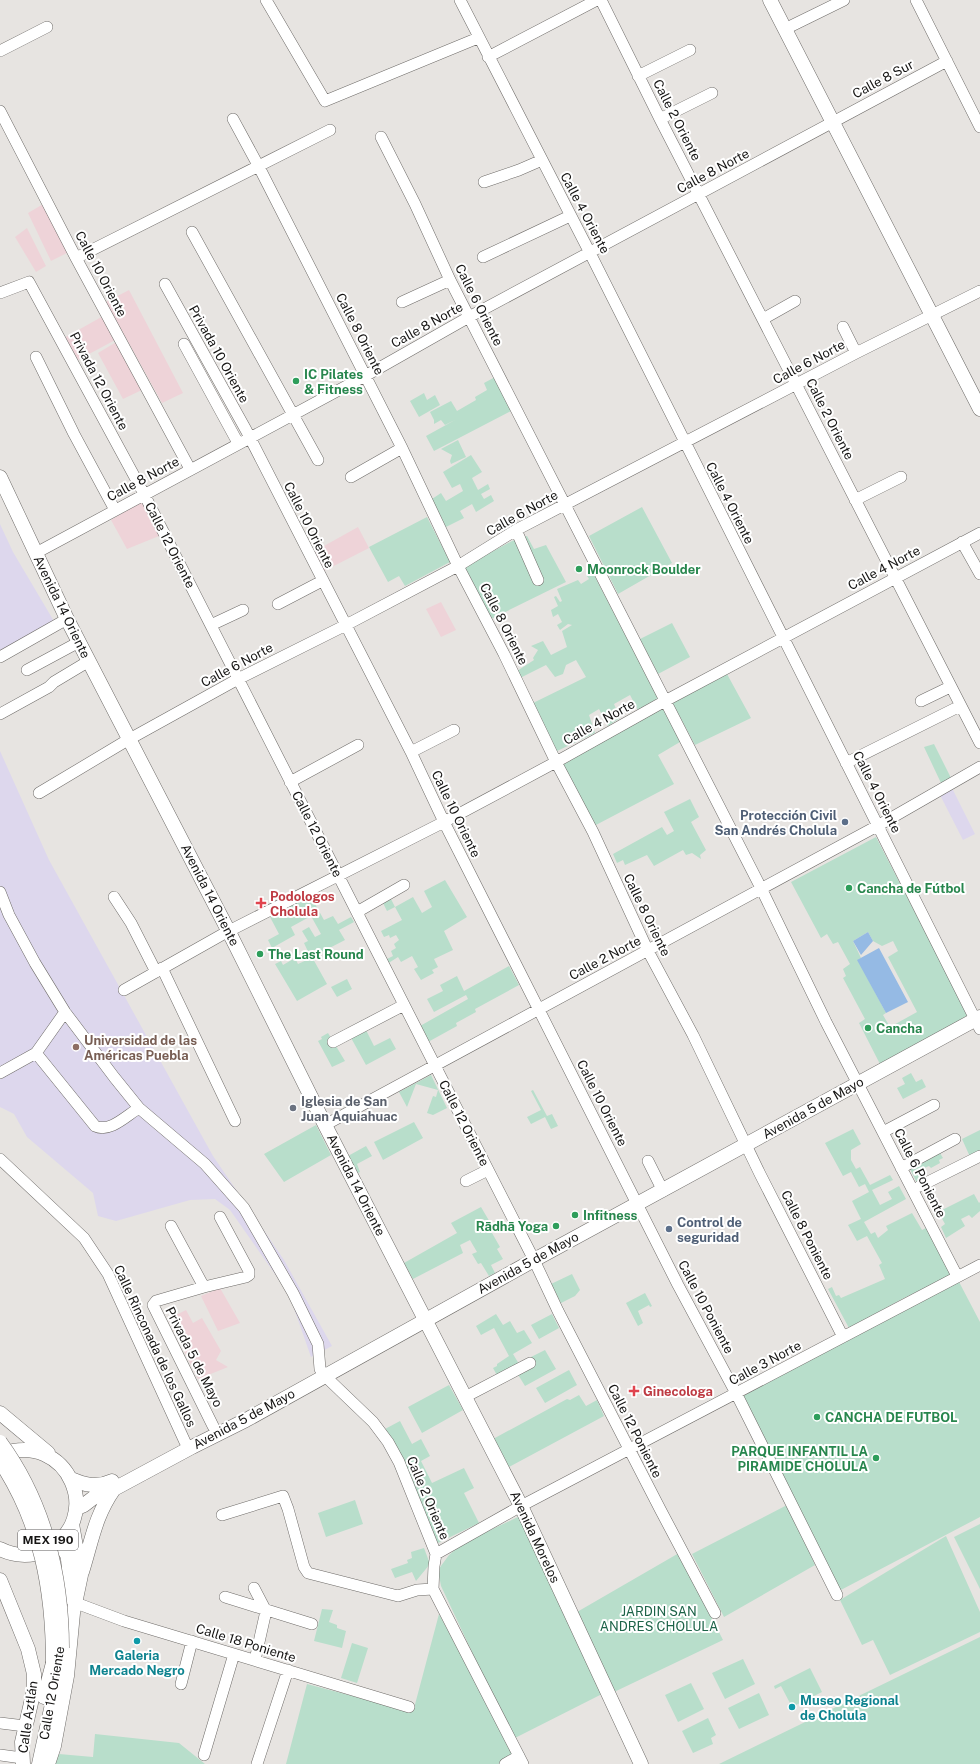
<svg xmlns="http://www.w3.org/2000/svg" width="980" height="1764" font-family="'Public Sans',sans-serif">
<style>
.industrial{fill:#eed3d8}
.education{fill:#ddd7ed}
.green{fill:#b8decb;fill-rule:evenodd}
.water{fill:#95bae4}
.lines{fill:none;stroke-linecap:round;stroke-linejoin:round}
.minor-casing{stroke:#6e6b68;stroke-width:12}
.major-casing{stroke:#6e6b68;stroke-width:15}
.minor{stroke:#fff;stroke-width:11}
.major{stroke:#fff;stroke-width:14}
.major-bridge-casing{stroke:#6e6b68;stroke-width:15;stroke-linecap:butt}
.major-bridge{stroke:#fff;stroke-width:14}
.leisure-dot{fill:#2e9e5b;stroke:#fff;stroke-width:1.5}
.service-dot{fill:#5c6f8a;stroke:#fff;stroke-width:1.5}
.health-dot{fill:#e0444e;stroke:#fff;stroke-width:1.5}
.education-dot{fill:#8d6e63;stroke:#fff;stroke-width:1.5}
.worship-dot{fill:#6b7280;stroke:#fff;stroke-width:1.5}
.culture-dot{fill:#0f9aa8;stroke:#fff;stroke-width:1.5}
.labels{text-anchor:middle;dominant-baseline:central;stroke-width:4;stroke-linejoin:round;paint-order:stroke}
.shield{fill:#fff;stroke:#5c5b5a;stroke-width:1}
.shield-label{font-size:12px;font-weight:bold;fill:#161514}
.street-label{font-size:13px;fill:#161514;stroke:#fff}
.leisure-label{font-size:13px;font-weight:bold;fill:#27864d;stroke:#fff;text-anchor:start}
.service-label{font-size:13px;font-weight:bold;fill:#4e5e75;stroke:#fff;text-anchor:end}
.health-label{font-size:13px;font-weight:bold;fill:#be3a42;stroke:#fff;text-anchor:start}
.education-label{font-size:13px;font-weight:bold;fill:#785e54;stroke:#fff;text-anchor:start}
.worship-label{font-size:13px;font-weight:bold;fill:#5b616d;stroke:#fff;text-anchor:start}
.park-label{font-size:13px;fill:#1c6348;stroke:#fff}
.culture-label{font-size:13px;font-weight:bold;fill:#0d838f;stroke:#fff}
</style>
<rect width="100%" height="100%" fill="#e7e4e1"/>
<path class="industrial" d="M45,203l26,48 -20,10 -23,-48z
M27,228l19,38 -10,6 -21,-35z
M129,290l54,103 -21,10 -56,-101z
M105,315l12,24 -41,22 -12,-23z
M118,341l28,47 -23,11 -25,-46z
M142,501l17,35 -32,13 -16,-29z
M358,527l11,21 -45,23 -9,-20z
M441,602l15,28 -15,7 -15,-28z
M220,1288l20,35 -22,8 -17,-35z
M186,1310l7,13 9,-5 19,33 -5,9 12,7 -30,12 -30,-60z"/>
<path class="education" d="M0,524l13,28 42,71 -55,31z
M0,751l49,109 164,296 71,104 48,86 -21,11 -22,-63 -59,-84 -15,-11 -25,1 -74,21 -18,-5 -5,-23 -66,-56 -13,-23 -14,-7z
M952,788l23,46 -12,6 -23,-45z"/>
<path class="green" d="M497,376l16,34 -79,41 -8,-15 29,-16 -10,5 -4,-5 -7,4v-4l-4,-8 21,-11 6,10 19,-11 -1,-3 12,-7 -3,-7z
M424,393l3,7 8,-5 5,10 -21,12 -9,-16z
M458,440l8,17 -15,7 -1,-3 2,-6 -11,-6z
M471,455l11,17 -10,6 6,12 10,-6 2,5 -9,5 3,5 7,-4 3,6 -18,11 -4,-8 -12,7 4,7 -18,9 -14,-28 9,-6 5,8 17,-10 -3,-7 -8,4 -9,-16z
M642,507l30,56 -54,31 -29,-58z
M427,517l23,45 -45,24 -6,-10 -11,6 -19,-35z
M527,536l7,13 12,-4 20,37 -77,38 -26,-50 3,-4 46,-25z
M593,573l65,125 -20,12 -8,-15 -16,9 6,14 -12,8 -9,-17 -10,6 6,18 -40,19 -24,-48 55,-27 -10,-17 -10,5 -3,9 -8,3 -9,-12 -26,13 -3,-7 17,-11 -1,-2 5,-8 -7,-4 12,-5 8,14 16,-8 -5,-16 10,-6 -4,-1 -8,6 -3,-5 5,-3 -4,-8 -5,3 -2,-7 7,-4 -4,-9 2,-1 4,6 2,-1 -5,-12 21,-9 3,4 8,-5 -2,-3z
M672,623l18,34 -32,17 -18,-35z
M727,674l24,44 -56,27 -23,-43z
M663,708l17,34 -22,13 16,29 -80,42 -33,-64z
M934,744l17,34 -10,5 -17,-36z
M690,799l9,18 -8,5 15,28 -6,5 1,4 -9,-6 -6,2 -3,-5 -29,16 -7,-11 -22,10 -2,-5 -6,3 -4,-9 49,-27 5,8 7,-4 -10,-19z
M876,837l92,178 -86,53 -23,-45 6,-4 -22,-41 3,-2 -3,-7 7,-5 -12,-22 -5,2 -6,-10 -6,4 -30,-56zM868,932l5,9 9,5 11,-5 5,10 -10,6 29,55 -27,15 -7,-12 3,-2 -28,-53 3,-2 -8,-17z
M445,880l22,37 -23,14 9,19 -19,9 4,8 -6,3 2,3 -13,7 -7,-11 4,-2 -6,-11 -11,6 -3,-5 -11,7 -2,-4 8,-4 -2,-5 5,-3 -2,-4 5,-4 -3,-5 -6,3 -1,-3 -5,2 -3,-6 21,-11 -7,-13 -8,4 -5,-10 8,-4 5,10 18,-10 9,16 10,-6 -8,-16z
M310,895l14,25 9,-4 5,8 13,-7 3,5 -15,8 6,10 -33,17 15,27 -30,17 -22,-37 6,-3 2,4 12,-7 3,6 13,-6 -7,-15 4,-2 -6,-10 7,-4 6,10 6,-3 -10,-18 -20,11 4,8 -23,13 -4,-8 11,-6 -9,-17z
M509,966l10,19 -44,24 1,3 -20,11 1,3 -29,16 -8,-16 48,-27 -2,-4 -32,17 -7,-13 16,-8 -3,-6 17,-9 7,15z
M347,979l5,10 -15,8 -6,-10z
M365,1028l9,18 16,-8 6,11 -30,16 -16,-29z
M328,1033l17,28 -13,6 -14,-26 4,-2 -1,-2z
M911,1073l5,9 6,-3 4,8 -23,12 -6,-11 8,-4 -3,-6z
M431,1075l16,33 -14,7 -6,-2 6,-17 3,1 2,-7 -22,-6 -9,23 -8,-15z
M533,1090l14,26 5,-2 6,12 -7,3 -6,-12 -14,7 -4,-7 14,-7 -10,-19z
M414,1122l9,16 -40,22 -9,-18z
M316,1125l15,30 -47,27 -20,-28z
M853,1129l8,15 -10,6v10l5,9 4,-2 10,18 20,-10 3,5 -21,10 8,15 12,-6 -4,-7 11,-6 7,13 -42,23 7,12 4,-2 3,6 10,-8 -2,-4 26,-13 10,17 6,-3 23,48 -49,24 -53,29 -21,-39 4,-2 4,9 3,-1 2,3 44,-19 -6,-14 3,-2 -15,-27 -10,5 -9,-16 13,-6 -9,-18 17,-9 -4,-8 -6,3 -8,-15 -8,4 -18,-33z
M980,1130v24l-9,5 -9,-20z
M366,1146l6,10 -15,8 3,8 -2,1 -10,-17z
M940,1153l3,5 -4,2 1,3 -9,5 -2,-2 -5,2 1,2 -6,3 5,9 -6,3 -8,-16z
M974,1194l5,9 1,-1v9l-8,7 -3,-3 -8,4 4,7 -19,12 -5,-11 4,-3 -5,-9 -5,2 -1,-3z
M481,1207l10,17 -3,2 12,21 -3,2 6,10 -12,6 4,8 -6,3 -8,-13 -3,1 -6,-10 5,-2 -7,-12 -10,5 3,8 -50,26 -9,-16 53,-30 -6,-10z
M572,1274l8,16 -5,6 -14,7 -10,-19z
M958,1280l22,42v195l-143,75 -94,-196z
M645,1293l7,13 -2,1 -1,-2 -11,6 5,12 -5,3 -12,-23z
M496,1314l7,11 7,-4 7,12 7,-3 8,13 -19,11 6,10 -21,13 -5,-9 4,-2v-2l12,-8 -15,-28 -13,7 -5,-9z
M552,1314l7,14 -20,11 -8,-14z
M545,1350l11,19 -31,17 -8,-13 12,-15z
M569,1370l8,15 -32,18 -9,-15z
M449,1385l14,25 -41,23 -14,-26z
M579,1395l7,11 11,-6 7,16 -95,51 -16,-28 74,-40 3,1z
M400,1421l12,23 9,-5 9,17 -9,5 11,22 32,-15 10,20 -10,5 15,30 -41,20 -47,-93 5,-2 -11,-19z
M355,1500l8,24 -37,13 -8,-24z
M789,1504l26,61 -91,52 -32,-63z
M520,1516l84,177 -91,46 -72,-153 -3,-16 11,-15 14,-12z
M980,1524v65l-26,-52z
M946,1536l34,76v20l-90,43 -17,-35 -11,5 -22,-45z
M424,1548l6,16 -14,17 -4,-9 -17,6 -4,-9 17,-6 -1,-3 5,-2 -1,-6z
M679,1553l44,87 -111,53 -35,-81z
M322,1609l11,1 -4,12 8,3v3l9,3 -4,17 -28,-7z
M439,1614l76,142 -16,8h-213l21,-80 106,28z
M980,1637v127h-261z
M352,1643l16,5 -11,35 -16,-5z
M743,1659l12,25 -30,15 -13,-26z
M810,1668l12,24 -30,15 -11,-21 -6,3 -1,-3z
M691,1683l13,26 -26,13 -13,-27z
M759,1693l10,22 -30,14 -11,-21z
M708,1718l8,17 -5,3 2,6 -20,9 -11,-22z
M95,1734l84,9 26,21h-152l6,-10 34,3z"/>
<path class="water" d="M868,932l5,9 -12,14 -8,-14z
M879,948l29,54 -22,11 -29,-53z"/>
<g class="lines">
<g class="minor-casing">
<path id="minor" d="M266,0l59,101 153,-63
M460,0l130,253 390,776
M601,0l59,119 320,624
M916,0l64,127
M785,29l59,-29
M0,51l47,-24
M488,57l109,-57
M638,76l52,-26
M0,111l76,147 114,211
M233,119l26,48 143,281 56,118 46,88 52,108 37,70 55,119 45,84 67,139 83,163
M660,119l52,-26
M381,137l34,67 35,76 311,608 65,134 131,254
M484,182l35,-12 23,-10
M192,232l126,228
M483,257l87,-41
M76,258l254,-128
M165,284l81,146 165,322 33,70 234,463 60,112 99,198
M0,293l29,-11 115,212 390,766 24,51 102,198 55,104
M402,302l48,-22
M763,319l32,-18
M843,327l13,26
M184,344l54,99
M36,357l38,77 41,76
M351,477l51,-29
M855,500l46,-23
M516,530l22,50
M962,542l18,32
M36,553l329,-177 104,-59 478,-256
M278,604l44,-23
M211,625l32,-15
M0,657l67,-38
M27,670l52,-28
M921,701l29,-14
M0,714l49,-27 5,-5 35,-21
M411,752l43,-22
M846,763l114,-57
M290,782l68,-37
M39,793l87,-52 112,-62 108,-54 112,-59 58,-36 340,-177 124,-62
M0,892l9,23 26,48 30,49 49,65 25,31 66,56 39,44 49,85 25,51 2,25 5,7 48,46 15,20 11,20 37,92 -2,12 -1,23 90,175
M114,897l17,26 25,49
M357,912l47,-27
M162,968l73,153
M124,990l101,-57 219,-111 112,-60 109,-61 315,-168
M333,1042l71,-37
M36,1053l59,73c15,7 31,-10 44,-18
M0,1073l36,-20 29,-41
M325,1125l554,-300 101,-58
M883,1132l51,-27
M0,1159l84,79 24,36 77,168
M648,1161l15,30
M901,1168l54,-29
M466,1181l22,-11
M920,1186l60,-30
M171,1226l33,61
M465,1397l65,-34
M213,1426l-60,-121 3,-4 48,-14 42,-10 3,-2v-4l-29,-54
M222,1515l61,-19 5,13 16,58 4,6 90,23 19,-6 16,-1
M436,1554l85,-48 459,-241
M254,1588l12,23 -11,49
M225,1597l87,27
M76,1603l48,18 285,86
M181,1684l11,-43
M0,1723l25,3
M0,1755l22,3
M204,1755l30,-101
M257,1764l31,-94
M505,1764l14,-8"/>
</g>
<g class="major-casing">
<path id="major" d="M770,0l210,409
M0,477l67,142 162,313 96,193 196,381 120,258
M0,1413l48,40
M0,1455c68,-27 108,66 44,96 -14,6 -30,5 -44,-2
M71,1479c14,6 26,9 41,2
M77,1508l7,-3 13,-10 17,-6 78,-42 54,-27 288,-160 446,-243
M53,1547c29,-2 5,45 23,56
M82,1572c10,-32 13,-56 32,-83
M0,1580l28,69 6,25v16l-12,52 1,22
M44,1697l9,-34
M39,1764l17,-78
M48,1764l6,-18 13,-70 6,-63 8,-38 -9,-51"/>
</g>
<use href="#minor" class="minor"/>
<use href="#major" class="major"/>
<g class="major-bridge-casing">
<path id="major-bridge" d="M0,1442c44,60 62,133 62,206
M0,1461c41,62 53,129 53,202"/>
</g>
<use href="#major-bridge" class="major-bridge"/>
</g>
<g class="leisure-dot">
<circle cx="296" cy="381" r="4"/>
<circle cx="579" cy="569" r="4"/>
<circle cx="849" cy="888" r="4"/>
<circle cx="260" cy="954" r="4"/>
<circle cx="868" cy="1028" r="4"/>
<circle cx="575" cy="1215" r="4"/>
<circle cx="556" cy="1226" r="4"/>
<circle cx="817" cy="1417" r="4"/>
<circle cx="876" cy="1458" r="4"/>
</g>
<g class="service-dot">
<circle cx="845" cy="822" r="4"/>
<circle cx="669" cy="1229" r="4"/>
</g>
<g class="health-dot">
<path d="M259 897h4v4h4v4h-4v4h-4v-4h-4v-4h4z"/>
<path d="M632 1385h4v4h4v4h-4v4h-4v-4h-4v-4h4z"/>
</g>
<circle class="education-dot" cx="76" cy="1047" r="4"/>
<circle class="worship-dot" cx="293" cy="1108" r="4"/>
<g class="culture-dot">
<circle cx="137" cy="1641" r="4"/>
<circle cx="792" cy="1707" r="4"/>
</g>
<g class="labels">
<rect class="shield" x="18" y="1530" width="60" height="20" rx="3"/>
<g class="shield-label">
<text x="48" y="1540">MEX 190</text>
</g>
<g class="street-label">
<text transform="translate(883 79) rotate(-28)">Calle 8 Sur</text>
<text transform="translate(677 120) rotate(63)">Calle 2 Oriente</text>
<text transform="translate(713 171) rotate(-28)">Calle 8 Norte</text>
<text transform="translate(585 213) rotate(62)">Calle 4 Oriente</text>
<text transform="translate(101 274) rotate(62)">Calle 10 Oriente</text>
<text transform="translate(479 305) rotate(63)">Calle 6 Oriente</text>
<text transform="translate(427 325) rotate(-29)">Calle 8 Norte</text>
<text transform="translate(360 334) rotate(63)">Calle 8 Oriente</text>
<text transform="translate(219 354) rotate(61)">Privada 10 Oriente</text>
<text transform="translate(809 362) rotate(-28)">Calle 6 Norte</text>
<text transform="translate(99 381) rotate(62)">Privada 12 Oriente</text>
<text transform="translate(830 419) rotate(63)">Calle 2 Oriente</text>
<text transform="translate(143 479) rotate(-28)">Calle 8 Norte</text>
<text transform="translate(730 503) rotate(63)">Calle 4 Oriente</text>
<text transform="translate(522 513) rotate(-29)">Calle 6 Norte</text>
<text transform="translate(309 525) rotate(63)">Calle 10 Oriente</text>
<text transform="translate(170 545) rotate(63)">Calle 12 Oriente</text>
<text transform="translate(884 568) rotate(-28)">Calle 4 Norte</text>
<text transform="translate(62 607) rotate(64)">Avenida 14 Oriente</text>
<text transform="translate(504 624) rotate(63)">Calle 8 Oriente</text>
<text transform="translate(237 665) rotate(-28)">Calle 6 Norte</text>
<text transform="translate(599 722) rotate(-29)">Calle 4 Norte</text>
<text transform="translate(877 792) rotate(63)">Calle 4 Oriente</text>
<text transform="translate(456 814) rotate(64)">Calle 10 Oriente</text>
<text transform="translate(317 834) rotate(63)">Calle 12 Oriente</text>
<text transform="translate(210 895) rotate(63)">Avenida 14 Oriente</text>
<text transform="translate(647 915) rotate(64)">Calle 8 Oriente</text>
<text transform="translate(605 958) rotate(-28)">Calle 2 Norte</text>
<text transform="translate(602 1103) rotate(63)">Calle 10 Oriente</text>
<text transform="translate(813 1108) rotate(-29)">Avenida 5 de Mayo</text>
<text transform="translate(464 1123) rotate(63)">Calle 12 Oriente</text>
<text transform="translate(920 1173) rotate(63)">Calle 6 Poniente</text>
<text transform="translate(356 1185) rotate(63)">Avenida 14 Oriente</text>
<text transform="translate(807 1235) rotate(63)">Calle 8 Poniente</text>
<text transform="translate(528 1263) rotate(-29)">Avenida 5 de Mayo</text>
<text transform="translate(706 1307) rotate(62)">Calle 10 Poniente</text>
<text transform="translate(155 1346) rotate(65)">Calle Rinconada de los Gallos</text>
<text transform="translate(194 1357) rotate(63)">Privada 5 de Mayo</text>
<text transform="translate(765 1363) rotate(-28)">Calle 3 Norte</text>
<text transform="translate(244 1419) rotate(-28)">Avenida 5 de Mayo</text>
<text transform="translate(635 1431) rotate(63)">Calle 12 Poniente</text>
<text transform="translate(428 1498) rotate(67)">Calle 2 Oriente</text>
<text transform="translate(535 1537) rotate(65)">Avenida Morelos</text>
<text transform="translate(246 1643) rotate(17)">Calle 18 Poniente</text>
<text transform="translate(52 1693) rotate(-80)">Calle 12 Oriente</text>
<text transform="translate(28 1717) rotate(-82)">Calle Aztlán</text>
</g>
<g class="leisure-label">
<text x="304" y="374">IC Pilates<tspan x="304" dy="15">&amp; Fitness</tspan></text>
<text x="587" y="569">Moonrock Boulder</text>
<text x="857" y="888">Cancha de Fútbol</text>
<text x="268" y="954">The Last Round</text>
<text x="876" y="1028">Cancha</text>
<text x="583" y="1215">Infitness</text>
<text x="548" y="1226" text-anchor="end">Rādhā Yoga</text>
<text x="825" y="1417">CANCHA DE FUTBOL</text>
<text x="868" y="1451" text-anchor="end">PARQUE INFANTIL LA<tspan x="868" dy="15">PIRAMIDE CHOLULA</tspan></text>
</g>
<g class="service-label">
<text x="837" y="815">Protección Civil<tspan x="837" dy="15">San Andrés Cholula</tspan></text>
<text x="677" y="1222" text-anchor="start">Control de<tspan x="677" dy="15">seguridad</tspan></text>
</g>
<g class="health-label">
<text x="270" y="896">Podologos<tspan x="270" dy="15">Cholula</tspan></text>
<text x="643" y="1391">Ginecologa</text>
</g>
<g class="education-label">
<text x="84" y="1040">Universidad de las<tspan x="84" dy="15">Américas Puebla</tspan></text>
</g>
<g class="worship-label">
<text x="301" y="1101">Iglesia de San<tspan x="301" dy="15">Juan Aquiahuac</tspan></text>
</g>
<g class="park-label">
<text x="659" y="1611">JARDIN SAN<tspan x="659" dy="15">ANDRES CHOLULA</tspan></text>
</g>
<g class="culture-label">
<text x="137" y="1655">Galeria<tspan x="137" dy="15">Mercado Negro</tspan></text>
<text x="800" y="1700" text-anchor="start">Museo Regional<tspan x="800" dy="15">de Cholula</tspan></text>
</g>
</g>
</svg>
